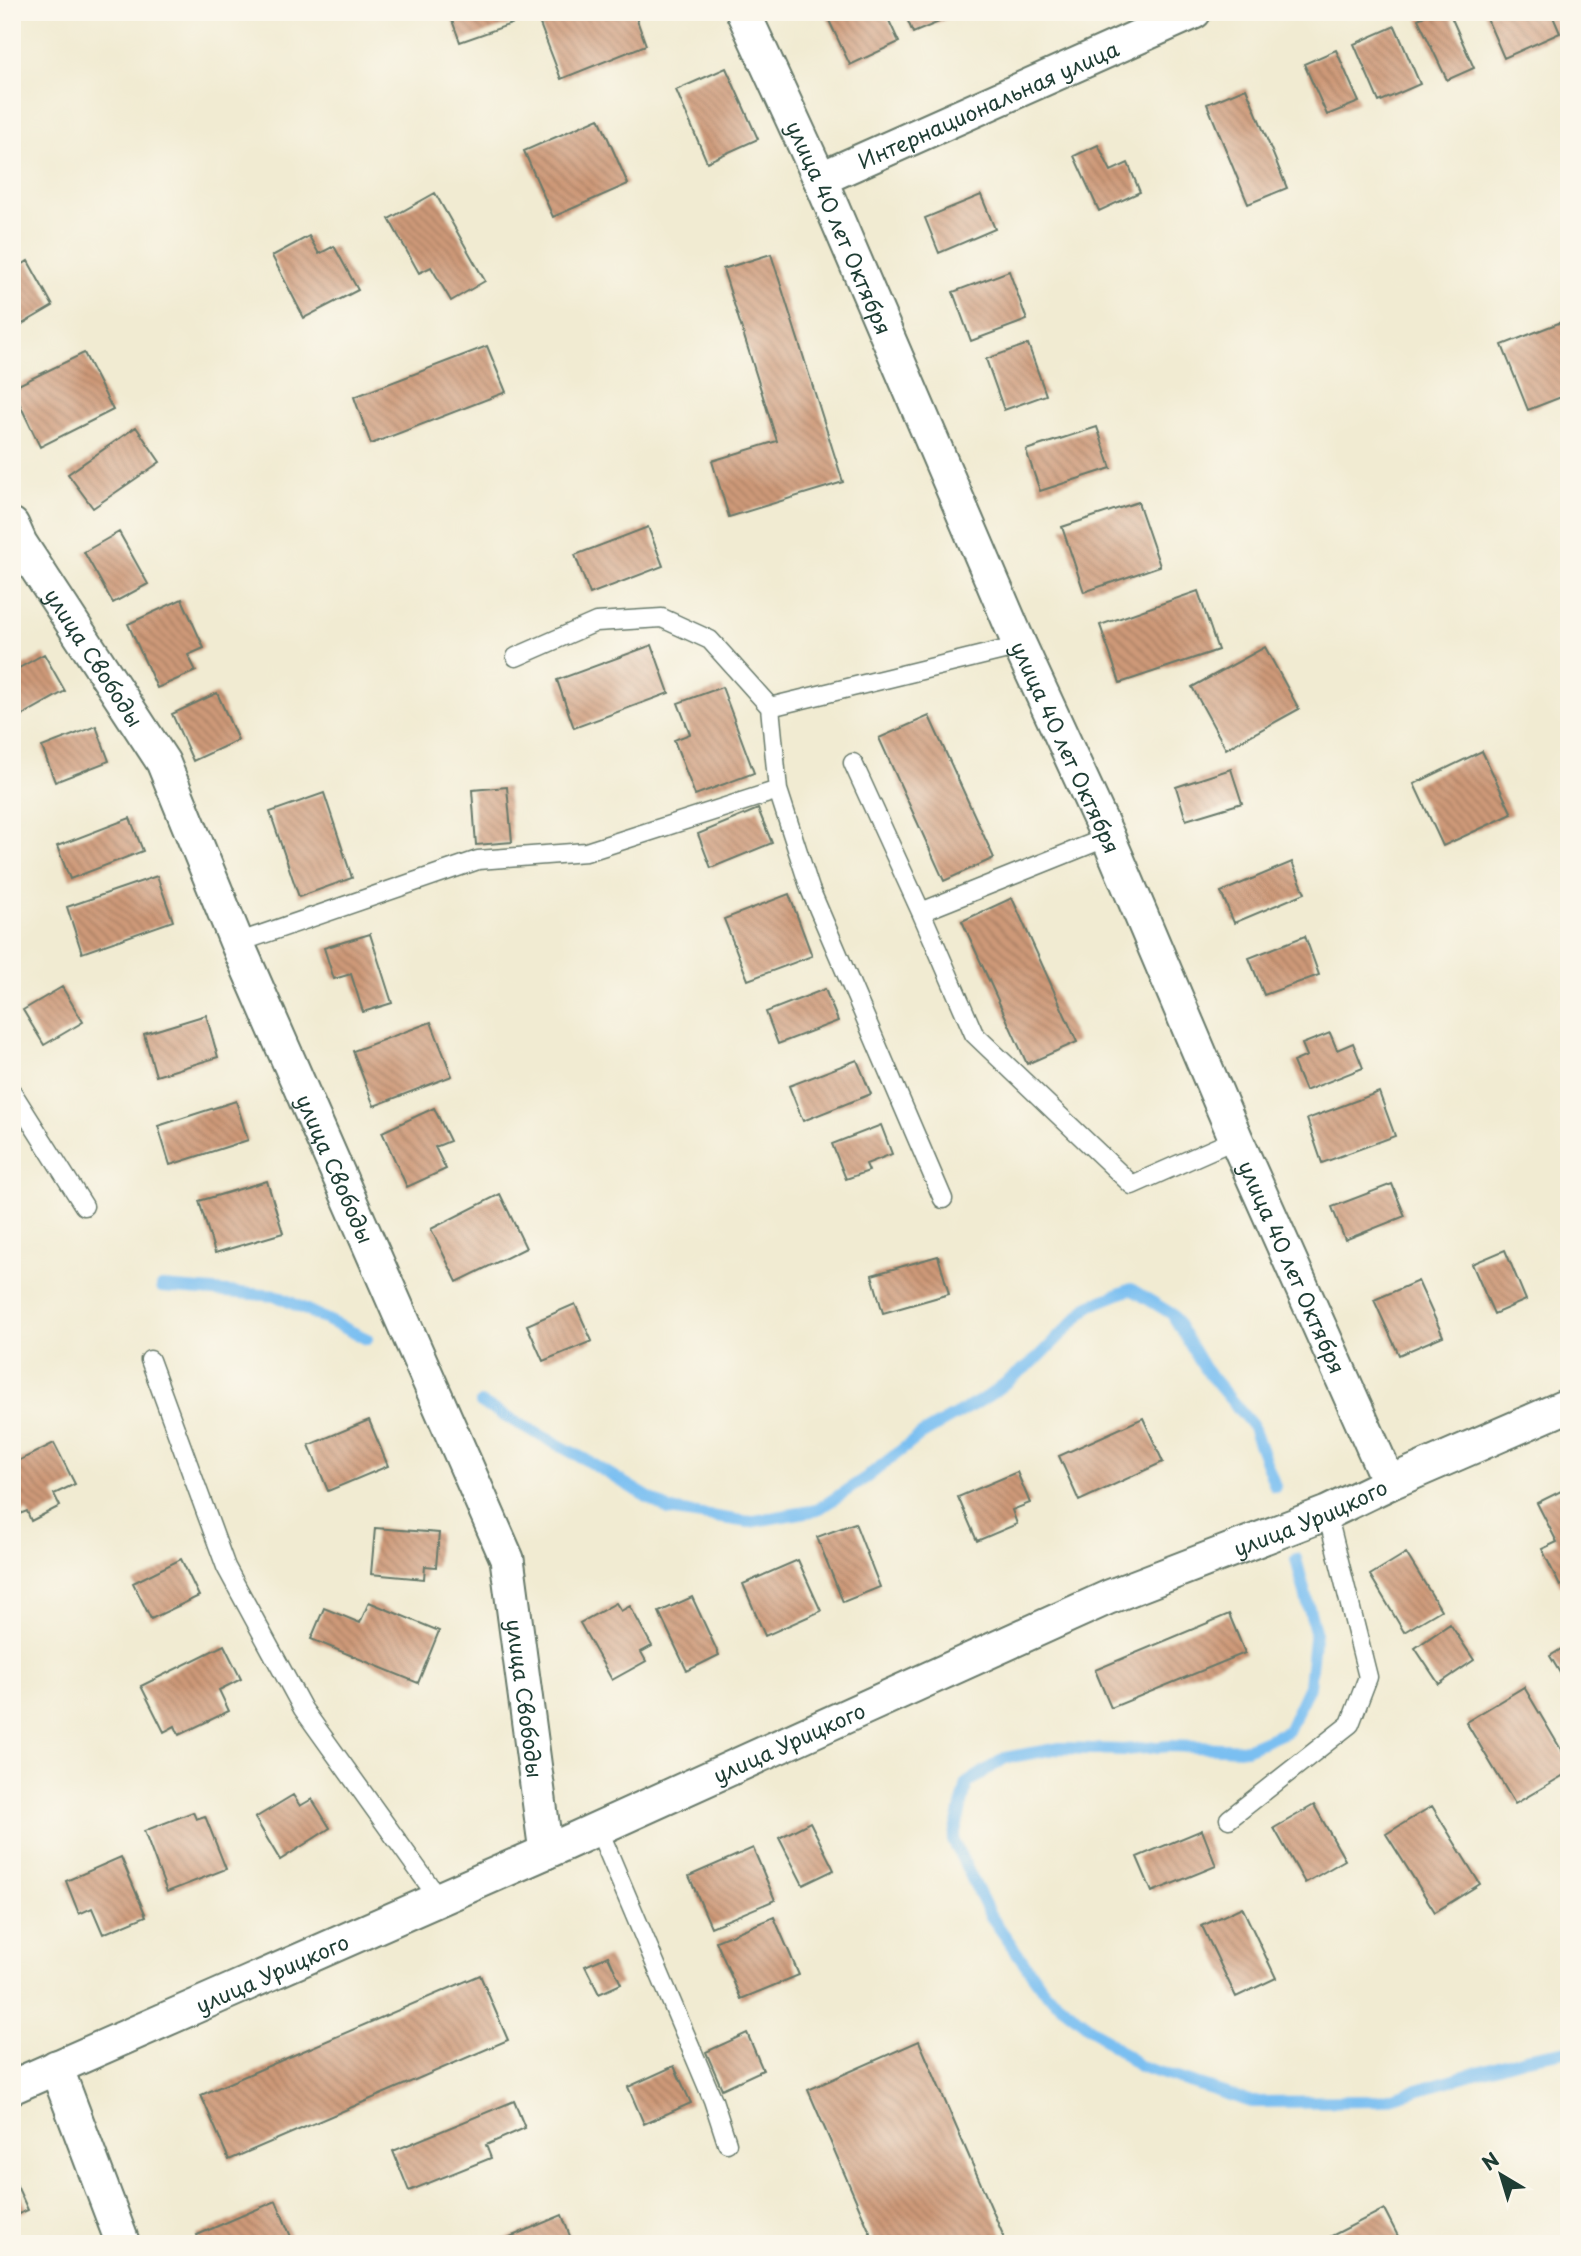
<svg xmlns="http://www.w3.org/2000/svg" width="1581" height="2256" font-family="'Playpen Sans',sans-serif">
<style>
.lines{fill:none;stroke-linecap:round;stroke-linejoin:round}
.stream{stroke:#7abff1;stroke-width:12}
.building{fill:url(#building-back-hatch)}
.lane-casing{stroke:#687a6b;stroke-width:21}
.street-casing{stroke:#687a6b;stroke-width:37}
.lane{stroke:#fff;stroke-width:18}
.street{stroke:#fff;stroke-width:33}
.labels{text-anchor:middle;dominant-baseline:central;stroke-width:6;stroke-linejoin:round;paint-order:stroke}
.street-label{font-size:21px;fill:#1f3d34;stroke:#fbf7ec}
</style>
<defs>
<pattern id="building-back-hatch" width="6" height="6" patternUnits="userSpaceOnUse" patternTransform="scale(1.75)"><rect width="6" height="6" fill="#ce9978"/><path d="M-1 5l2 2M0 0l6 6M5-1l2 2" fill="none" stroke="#a77e63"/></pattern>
</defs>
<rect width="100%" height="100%" fill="#fbf7ec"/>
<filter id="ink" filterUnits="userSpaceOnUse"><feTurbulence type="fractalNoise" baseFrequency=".0143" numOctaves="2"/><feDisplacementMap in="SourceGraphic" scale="14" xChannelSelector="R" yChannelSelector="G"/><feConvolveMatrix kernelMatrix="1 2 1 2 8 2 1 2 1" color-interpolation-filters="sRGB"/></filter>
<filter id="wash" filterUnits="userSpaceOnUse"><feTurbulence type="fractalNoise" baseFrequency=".00686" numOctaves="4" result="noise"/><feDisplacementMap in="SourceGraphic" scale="28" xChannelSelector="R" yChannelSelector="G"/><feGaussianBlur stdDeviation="1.57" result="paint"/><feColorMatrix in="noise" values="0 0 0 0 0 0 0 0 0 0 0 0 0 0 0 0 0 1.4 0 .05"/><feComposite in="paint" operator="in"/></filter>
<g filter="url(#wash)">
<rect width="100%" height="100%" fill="#f1ebd2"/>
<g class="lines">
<path class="stream" d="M162,1287l115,9 90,43
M481,1403l105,57 83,50 80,12 68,-12 50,-33 55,-43 65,-37 51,-39 51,-52 42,-17 41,25 32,54 48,57 23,61
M1296,1559l19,72 -6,55 -21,45 -42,18 -76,-3 -47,4 -63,-2 -55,10 -38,25 -14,57 37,75 55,77 94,74 113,36 127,-1 147,-43 43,-8"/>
</g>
<g id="blocks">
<path class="building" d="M449,12h74l2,7 -65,23z
M570,12h64l12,33 -85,34 -21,-55z
M825,12h60l14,30 -49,23z
M904,12h45l2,5 -38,16z
M1432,12h17l25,56 -27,12 -29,-61z
M1484,12h67l9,21 -56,25z
M1395,26l25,58 -41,18 -25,-58z
M1336,50l23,52 -32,13 -23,-51z
M726,68l32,71 -51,23 -31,-72z
M1246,88l41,100 -39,16 -41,-100z
M599,118l29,66 -75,33 -29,-66z
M1098,145l13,26 17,-8 12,29 -41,19 -25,-55z
M435,193l50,88 -34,20 -20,-34 -12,6 -30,-54z
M981,195l14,34 -56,24 -14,-35z
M309,236l10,18 15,-8 24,44 -54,28 -32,-62z
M771,254l72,228 -114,35 -17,-56 65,-20 -54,-172z
M28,261l25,45 -41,24v-59z
M1009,271l18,49 -56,21 -18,-49z
M1569,319v75l-41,16 -26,-65z
M1028,344l18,51 -42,15 -18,-51z
M487,346l19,46 -135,52 -17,-47z
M84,353l29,57 -73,37 -28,-59z
M136,427l24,35 -67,46 -25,-34z
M1097,427l14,41 -71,23 -14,-41z
M1138,502l22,64 -76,26 -22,-65z
M648,527l15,39 -73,28 -15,-39z
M119,532l29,52 -35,19 -29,-51z
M1198,591l20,59 -98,33 -20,-58z
M182,599l22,49 -16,7 8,16 -39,17 -29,-64z
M652,645l17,48 -95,35 -17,-48z
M1265,647l34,62 -73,40 -34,-62z
M44,654l21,37 -53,30v-49z
M722,687l32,86 -59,22 -21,-55 16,-6 -12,-31z
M217,693l21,47 -45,21 -21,-47z
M929,716l65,142 -50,23 -65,-143z
M96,726l13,35 -54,21 -13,-35z
M1482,751l30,63 -69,32 -29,-62z
M1231,769l11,34 -56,17 -10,-33z
M507,787l5,55 -36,3 -4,-55z
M324,793l28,85 -53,19 -29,-85z
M758,809l14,34 -61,25 -13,-34z
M130,818l13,33 -73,28 -13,-33z
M1292,862l13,31 -71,30 -13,-31z
M157,876l16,45 -91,32 -15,-46z
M789,894l23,62 -64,24 -24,-61z
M1012,898l65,144 -50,22 -65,-143z
M370,934l22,69 -29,9 -12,-38 -17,5 -10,-31z
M1305,936l14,39 -55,20 -15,-37z
M62,987l21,35 -39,23 -21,-35z
M825,989l13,32 -60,23 -12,-32z
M206,1015l12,42 -62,19 -12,-42z
M431,1022l21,54 -78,30 -21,-55z
M1330,1033l7,17 16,-7 10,25 -58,23 -12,-29 14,-6 -5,-12z
M857,1060l14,34 -68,27 -14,-35z
M1379,1092l16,44 -73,27 -15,-44z
M236,1101l12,39 -78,25 -12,-39z
M434,1108l16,33 -15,6 11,22 -39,18 -25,-55z
M881,1125l11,29 -26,10 3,7 -23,8 -14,-35z
M267,1181l16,52 -68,20 -16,-52z
M1392,1184l13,32 -60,24 -13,-33z
M500,1194l26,54 -69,34 -26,-53z
M1505,1250l21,50 -32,14 -22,-50z
M938,1256l11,38 -66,19 -11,-38z
M1418,1281l25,55 -44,19 -25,-55z
M575,1304l17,37 -49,20 -16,-36z
M1143,1418l20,44 -84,39 -20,-45z
M369,1420l19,46 -60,25 -19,-46z
M54,1443l21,41 -21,10 6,12 -29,15 -4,-10 -15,6v-53z
M1017,1472l13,31 -18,7 5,14 -40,17 -19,-44z
M1569,1487v94l-9,5 -18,-37 15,-7 -20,-39z
M855,1523l25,64 -37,15 -26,-65z
M375,1528l64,5 -3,34 -11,-1 -1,13 -53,-5z
M1406,1553l35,57 -37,22 -34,-57z
M181,1559l18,37 -48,23 -18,-36z
M798,1560l23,51 -56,25 -22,-52z
M692,1597l27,58 -32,16 -28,-59z
M369,1602l70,29 -21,52 -107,-44 13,-31 36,15z
M616,1603l5,8 9,-5 22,40 -11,6 5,9 -34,19 -32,-57z
M1229,1614l16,39 -134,55 -16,-38z
M1450,1624l24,36 -35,24 -24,-36z
M1569,1644v44l-19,-32z
M224,1645l17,34 -22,11 10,21 -50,24 -4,-9 -11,6 -23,-46z
M1524,1687l45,76v9l-54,32 -49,-82z
M293,1795l7,11 12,-7 18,29 -50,32 -25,-42z
M1314,1805l31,55 -40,23 -31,-55z
M1432,1806l48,78 -45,28 -49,-78z
M193,1812l3,7 9,-3 21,53 -59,23 -23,-61z
M810,1822l24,48 -31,15 -24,-47z
M1202,1830l14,36 -64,26 -15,-35z
M753,1848l22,52 -64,27 -22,-51z
M121,1857l25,59 -43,18 -11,-26 -13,6 -13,-33z
M1242,1907l34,71 -40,19 -34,-71z
M774,1917l25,58 -58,24 -25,-58z
M608,1956l13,28 -22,10 -14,-28z
M480,1975l28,65 -279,120 -28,-65z
M747,2033l16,37 -41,19 -16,-37z
M919,2041l88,203h-132l-67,-154z
M674,2066l17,37 -47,21 -16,-37z
M514,2101l11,27 -39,17 5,13 -82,33 -16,-40z
M12,2175l16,35 -16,7z
M276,2201l18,43h-93l-4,-9z
M1384,2209l18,35h-86z
M562,2215l11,29h-80z"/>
</g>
</g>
<g filter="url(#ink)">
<use href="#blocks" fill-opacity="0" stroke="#687a6b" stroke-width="2"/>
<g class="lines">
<g class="lane-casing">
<path id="lane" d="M516,657l80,-35 66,-4 48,22 60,67 250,-61
M770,707l8,83 32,99 133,310
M853,763l68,149 53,122 158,151 104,-46
M921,912l187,-75
M237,943l241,-83 108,-8 192,-62
M12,1092l72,114
M150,1360l76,207 77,142 136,190
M1229,1819l121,-95 18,-47 -41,-164
M598,1828l115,272 14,43"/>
</g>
<g class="street-casing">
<g id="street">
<path id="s1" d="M743,12l77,167 200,467 88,191 128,302 153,344"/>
<path id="s2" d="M820,179l374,-167"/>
<path id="s3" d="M12,525l8,18 143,219 74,181 270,616 39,293"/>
<path d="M56,2067l67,177"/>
<path id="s4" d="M12,2087l534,-235 563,-255 218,-84 62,-30 180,-78"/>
</g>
</g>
<use href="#lane" class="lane"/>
<use href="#street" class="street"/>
</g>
</g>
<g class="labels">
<g class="street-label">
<text stroke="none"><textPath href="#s2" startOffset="184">Интернациональная улица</textPath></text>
<text stroke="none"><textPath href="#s1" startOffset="236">улица 40 лет Октября</textPath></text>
<text stroke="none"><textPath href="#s3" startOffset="156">улица Свободы</textPath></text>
<text stroke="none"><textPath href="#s1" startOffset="803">улица 40 лет Октября</textPath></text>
<text stroke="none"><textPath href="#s3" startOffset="723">улица Свободы</textPath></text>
<text stroke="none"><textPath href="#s1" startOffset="1370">улица 40 лет Октября</textPath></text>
<text stroke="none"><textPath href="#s4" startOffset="1418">улица Урицкого</textPath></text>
<text stroke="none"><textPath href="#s3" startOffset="1290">улица Свободы</textPath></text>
<text stroke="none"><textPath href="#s4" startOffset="850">улица Урицкого</textPath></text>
<text stroke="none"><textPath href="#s4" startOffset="284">улица Урицкого</textPath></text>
</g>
</g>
<rect width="1581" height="2256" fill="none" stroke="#fbf7ec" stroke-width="42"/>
<g transform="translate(1501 2175) rotate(322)" stroke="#fbf7ec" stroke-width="5" paint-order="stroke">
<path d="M0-5L12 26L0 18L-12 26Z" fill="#1f3d34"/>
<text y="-10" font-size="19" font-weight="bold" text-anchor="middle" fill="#1f3d34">N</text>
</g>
</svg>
